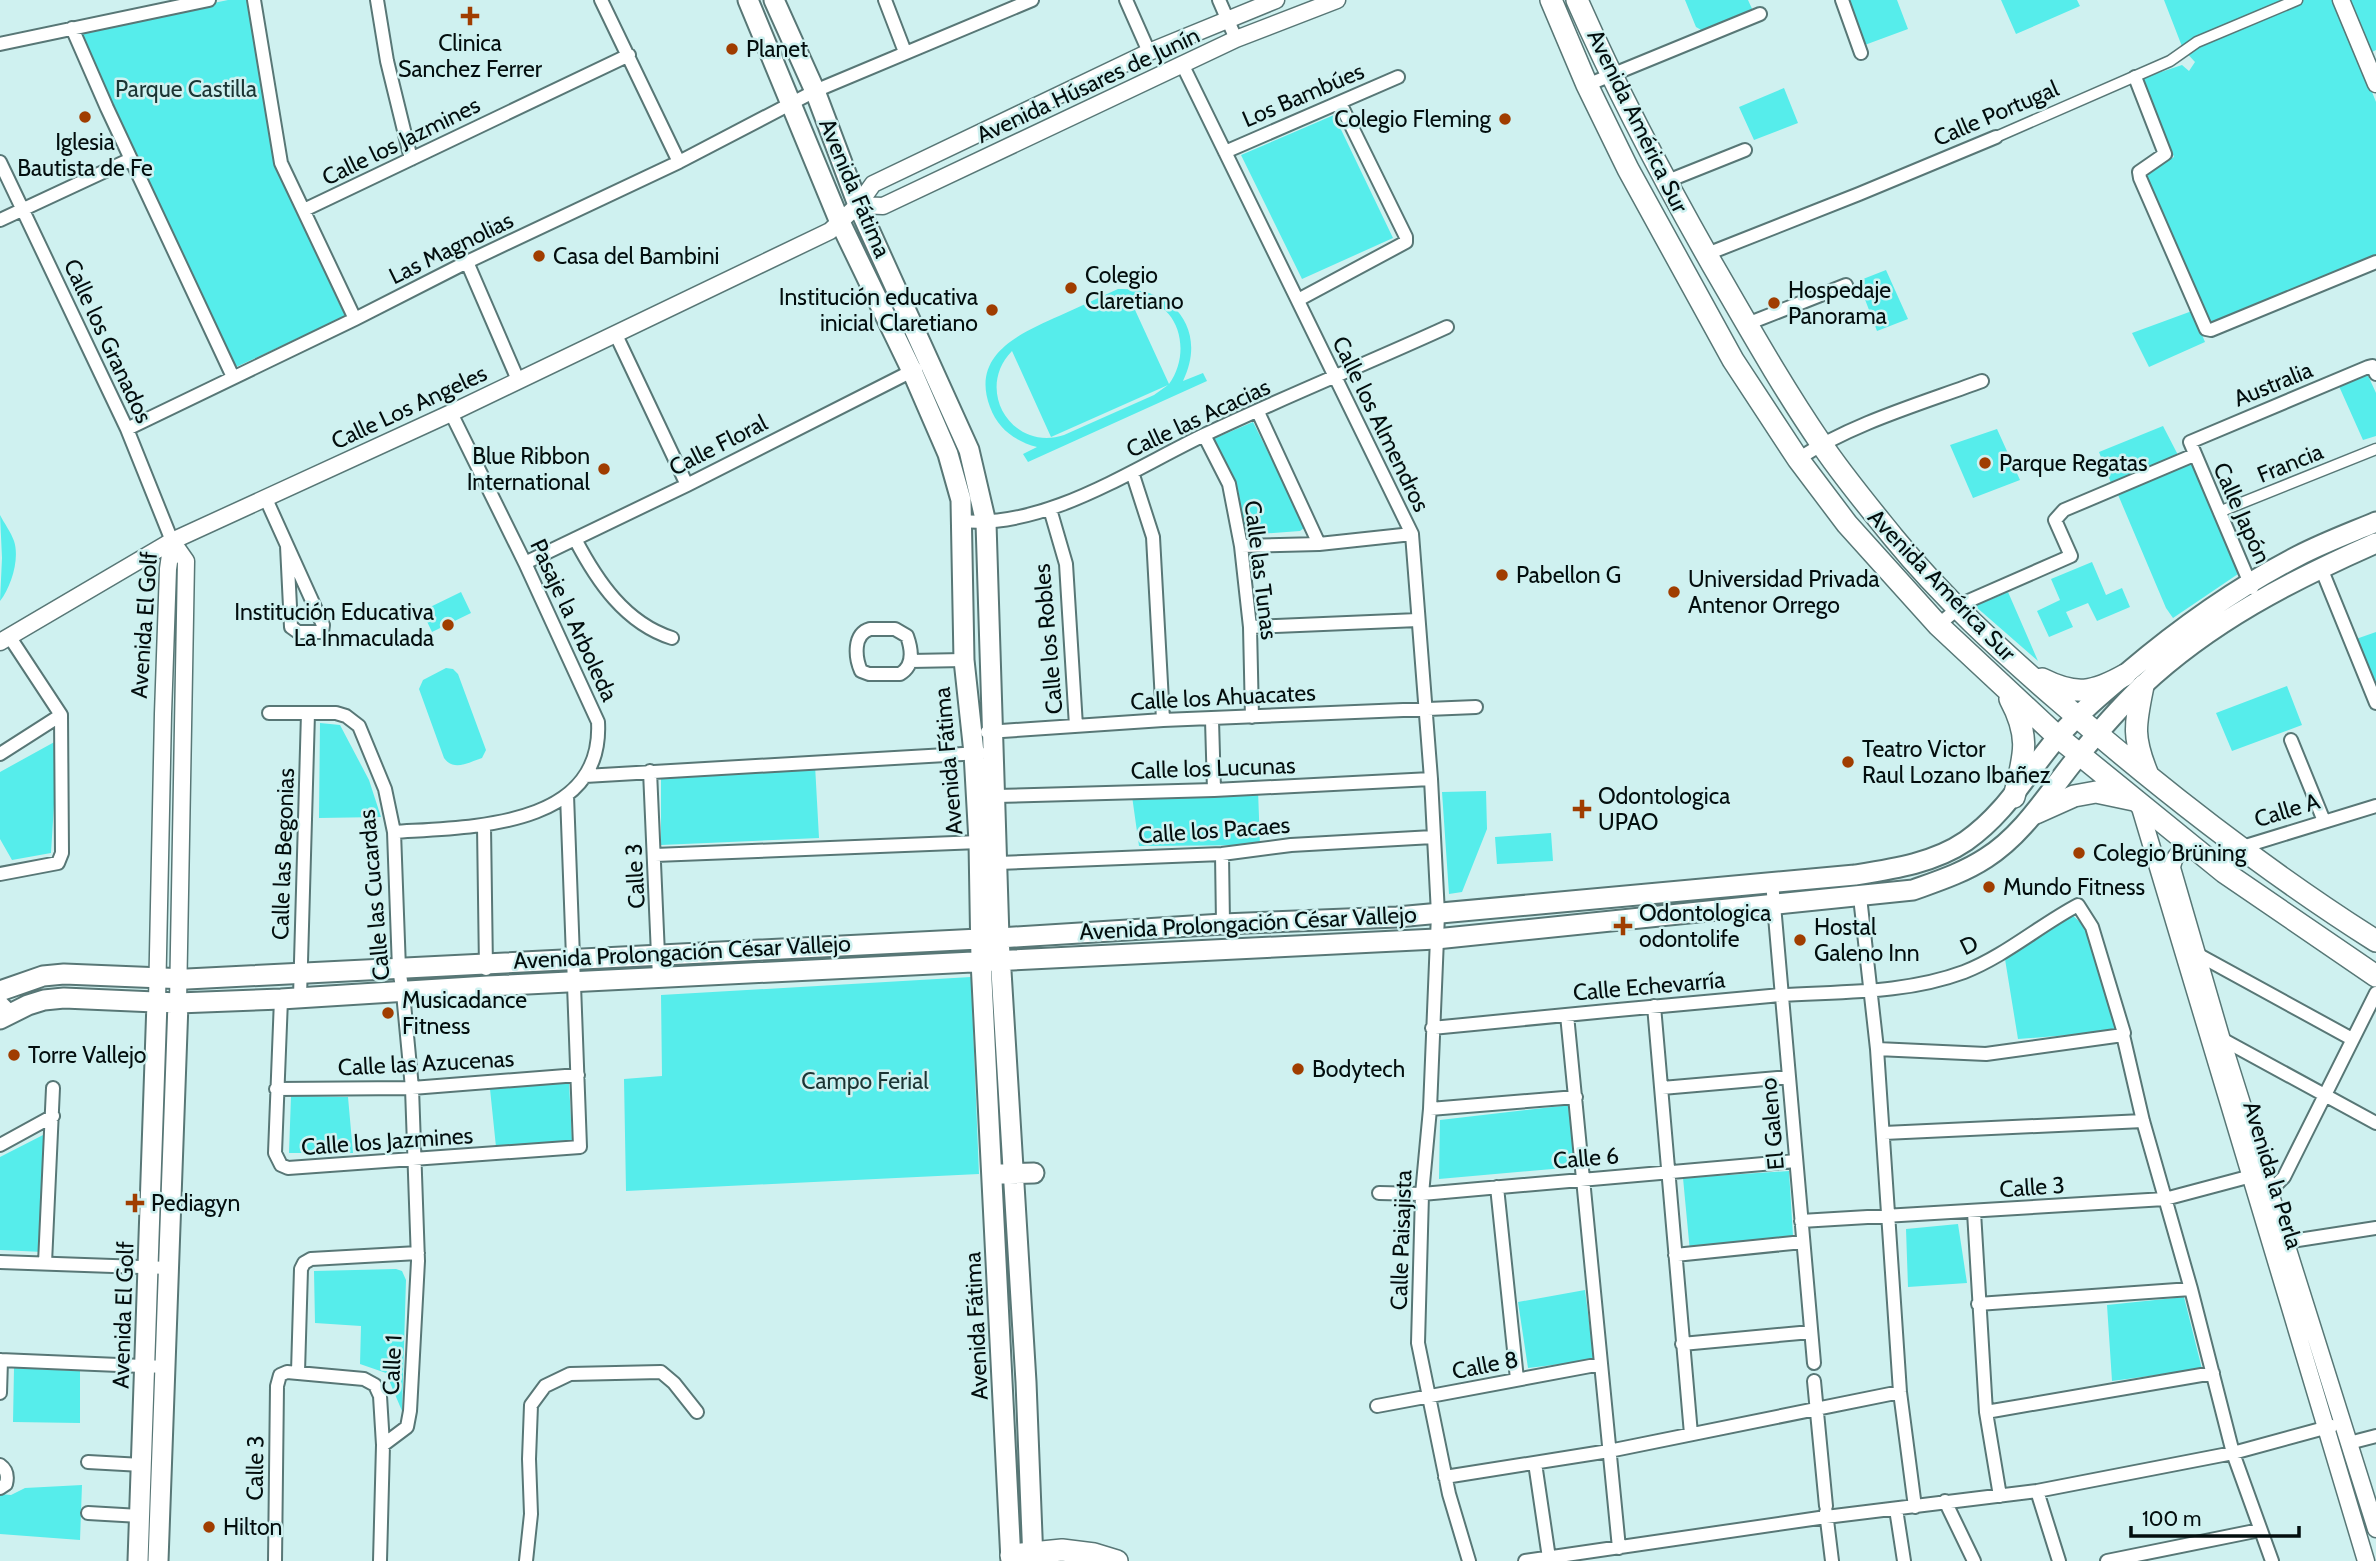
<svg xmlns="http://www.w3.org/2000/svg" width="2376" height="1561" font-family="Cabin,sans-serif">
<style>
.green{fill:#56edeb;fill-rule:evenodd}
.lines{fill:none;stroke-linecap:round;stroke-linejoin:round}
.pedestrian-casing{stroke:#587776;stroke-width:13}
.minor-casing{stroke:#587776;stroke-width:16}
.tertiary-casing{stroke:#587776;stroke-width:19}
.secondary-casing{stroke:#587776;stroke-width:23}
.primary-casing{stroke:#587776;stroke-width:24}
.pedestrian{stroke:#fff;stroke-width:10}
.minor{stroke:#fff;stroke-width:12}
.tertiary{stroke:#fff;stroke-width:16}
.secondary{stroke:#fff;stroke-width:19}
.primary{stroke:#fff;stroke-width:21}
.poi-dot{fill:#a03d00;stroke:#cff1f0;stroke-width:2.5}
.labels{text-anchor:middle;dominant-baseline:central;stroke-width:5;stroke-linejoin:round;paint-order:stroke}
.poi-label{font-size:23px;fill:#030e0e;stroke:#cff1f0;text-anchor:start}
.street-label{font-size:23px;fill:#030e0e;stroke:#cff1f0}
.park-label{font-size:23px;fill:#1b3534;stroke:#cff1f0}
</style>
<rect width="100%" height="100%" fill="#cff1f0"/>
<path class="green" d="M228,0h19l29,166 69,150 -111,52 -155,-337z
M1685,0h63l6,13 -51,18 -7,-4z
M1846,0h51l11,29 -46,17z
M2001,0h76l3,6 -64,28z
M2164,0h171l41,102v154l-165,66 -70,-148 33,-17 -31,-79 39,-13 7,6 6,-9 -12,-13z
M2349,0h27v50l-4,2z
M1784,88l14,35 -44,17 -15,-33z
M1334,115l59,123 -91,41 -61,-124z
M1886,270l22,49 -31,12 -19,-50z
M1118,289c55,-2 90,40 65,92l20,-8 4,8 -179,81 -5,-8 14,-7c-22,-6 -39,-18 -47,-40 -20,-53 31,-74 69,-91 20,-9 39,-18 59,-27zM1130,299c47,-4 64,51 39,85zM1012,351l39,86 117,-52 -14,10 -90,40c-52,17 -90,-45 -52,-84z
M2192,311l13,31 -56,25 -17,-34z
M2366,371l10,22v43l-13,4 -25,-56z
M1253,422l50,100 1,6 -4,3 -53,4c-8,-11 -5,-30 -9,-44 -5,-18 -16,-35 -25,-52z
M2163,426l15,29 -67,28 -12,-31z
M1997,429l23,51 -47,18 -23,-53z
M2193,459l45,115 -65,44 -7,-10 -50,-118z
M0,515c4,8 11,17 14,26 6,18 -3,46 -14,60l2,-43z
M2092,562l14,33 16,-7 8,19 -33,14 -9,-18 -22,9 7,15 -24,10 -12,-26 23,-11 -9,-21z
M461,592l10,21 -39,19 -10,-21z
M2008,592l30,69 -63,-55z
M2376,632v60l-20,-53z
M446,668l7,1 5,5 28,76 -4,8c-13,4 -28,14 -38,0l-25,-69 4,-9z
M2287,686l15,39 -70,26 -16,-38z
M320,723l20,2 29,55 12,37 -62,1z
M58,740l-7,113 -39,7 -12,-21v-67z
M815,765l4,73 -158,7v-73z
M1258,790l2,55 -121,1 -7,-50z
M1486,791l1,38 -25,63 -13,2 -7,-102z
M1551,833l2,28 -56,3 -2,-27z
M2071,914l16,14 31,103 -100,8 -14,-86z
M971,977l8,197 -353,17 -2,-112 38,-3 -1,-81z
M569,1082l3,58 -76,7 -6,-58z
M291,1096l57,1 5,56h-64z
M1570,1105l5,62 -136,12 1,-59z
M45,1134l-2,118 -43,-2v-93z
M1789,1171l4,65 -103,16 -7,-74z
M1958,1224l9,59 -59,4 -2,-58z
M396,1269l6,2 4,9 -4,131 -16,-38 -26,-9 1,-38 -46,-3 -1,-52z
M1585,1290l9,70 -66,8 -10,-66z
M2184,1297l18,72 -90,12 -5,-76z
M14,1368l66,3v52l-67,-1z
M82,1485l-2,55 -80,-6v-40l11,1 14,-7z"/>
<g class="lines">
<g class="pedestrian-casing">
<path id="pedestrian" d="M1996,137l174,-76 27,-19 100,-42
M2219,512l157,-63"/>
</g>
<g class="minor-casing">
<path id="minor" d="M254,0l27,163 74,156
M377,0l10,61 24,98
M601,0l78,162
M885,0l20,52
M1126,0l23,52
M1219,0l17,39
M1842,0l19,53
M72,28l35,80 126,269
M0,44l209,-44
M1183,66l229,468 19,245 7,135 -8,195 -8,85 -4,149 31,151 20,67
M2135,77l30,77 -26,18 1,6 66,151 5,1 165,-68
M1587,85l173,-71
M1225,152l173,-75
M0,162l127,267 45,112
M1665,182l80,-32
M304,210l325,-155
M0,220l131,-61
M1707,254l152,-60 137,-57
M467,262l51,118
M1298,300l108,-58v-5l-66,-134
M1747,324l99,-39
M616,335l71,150
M1258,412l61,132
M127,429l228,-110 112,-57 212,-100 136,-71 217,-91
M1204,435l25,49 12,62 9,81 2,90
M1798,459c55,-36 122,-55 184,-78
M1132,472l21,65 10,183
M266,499l57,126 -1,7h-24l-7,-5 -4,-81
M1050,509l16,55 10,162
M962,521c83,8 169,-51 242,-86 80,-38 162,-71 243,-108
M575,539c22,42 50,84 97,99
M1241,546l78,-2 93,-10
M525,563l162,-78 229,-116
M2321,568l55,135
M2252,588l-62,-146 178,-75 4,-1 4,8
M1938,625l28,-23 105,-46 -16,-36 9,-10 130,-55
M1250,627l168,-7
M870,629h25l12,7c5,14 7,30 -7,38h-31l-8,-3c-6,-14 -8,-37 9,-42z
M910,661l54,-1
M269,713h67l10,3 13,10 26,63 9,43 5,137 4,24 9,95 6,173 -8,150 -3,16 -24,18 -3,116
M1212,720l2,70
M987,732l176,-12 313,-13
M2291,740l33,81
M0,754l61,-39
M650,771l9,207
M585,776l395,-23
M996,796l218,-6 217,-11
M484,826l2,143
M394,832c74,-5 210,-3 204,-110l-73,-159 -74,-150
M1222,854l1,70
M655,855l324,-13
M998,863l224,-9 69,-9 142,-8
M2224,872l15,-24 137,-42
M0,874l58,-11 4,-10 -1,-138 -52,-79
M1772,882l42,481
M1860,897l17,152 23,343 15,115
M2197,954l155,85
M300,997l8,-284
M281,999l-6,154 6,12 7,3 292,-21 -13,-352
M0,1001l11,11
M1654,1006l37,428
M1567,1015l52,533
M1432,1028c113,-11 225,-22 338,-32 65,-5 132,-1 194,-24 41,-16 76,-47 114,-67l14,22 32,106 -1,2 20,86 48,168 42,164 39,108
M2220,1038l156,85
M1877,1049l109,5 137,-19
M1662,1088l127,-11
M276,1089l136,-1 166,-13
M1430,1109l146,-12
M1884,1133l259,-12
M0,1145l53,-29
M1497,1187l20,192
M2268,1188l9,-4 7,-7 92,-184
M1379,1193l43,1 374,-33
M1974,1212l12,200 14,84
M1801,1221l364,-22 94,-25
M2285,1242l91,-14
M1675,1255l128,-13
M0,1262l169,6
M45,1263l8,-175
M1978,1304l213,-15
M1682,1344l129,-12
M0,1360l166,7
M298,1372l3,-103 3,-6 7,-4 107,-6
M1814,1381l12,125
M0,1393l1,-33
M1377,1406l224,-42
M1986,1412l227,-39
M2349,1443l27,-7
M88,1462l54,3
M1535,1463l14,95
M0,1465c7,5 8,11 6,19l-6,4
M1445,1477l164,-26 291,-59
M2037,1491l22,70
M1945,1501l29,60
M1896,1509l8,52
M1826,1512l6,49
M88,1513l52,3
M275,1561l2,-175 3,-11 7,-3 77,7 11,6 5,11 3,49
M526,1561l5,-47 -2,-55 2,-54 14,-19 25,-12 91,-2 13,11 23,29
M1525,1561l301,-44 211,-26 196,-38 99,-27
M2107,1561l153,-31"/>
</g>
<g class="tertiary-casing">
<path id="tertiary" d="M2341,0l35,84
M858,205l25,1 353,-167 101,-39
M172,541l14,20 -8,442
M0,642l172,-101 279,-128 379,-182 28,-26 15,-21 276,-132 127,-52
M2138,801l228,760
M2193,846c-13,5 -19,8 -21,22l50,172 154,489
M157,1002l6,-288 5,-145 4,-28"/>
</g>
<g class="secondary-casing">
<path id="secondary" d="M748,0l91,220 73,151 36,83 13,46 3,160 10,93 5,89 2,119 30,600
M774,0l41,91 43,114 111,245 17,73 13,415 27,444 7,179
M0,991l43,-15 21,-2 123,5 812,-41 224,-14 174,-7 458,-42c38,-6 79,-12 111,-34 41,-29 60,-67 91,-103 21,-24 46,-45 70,-65 53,-45 109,-85 171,-117 25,-13 52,-23 78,-34
M0,1019l28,-14 16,-5 20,-2 114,5 103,-4 207,-13 948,-47 477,-49c25,-9 50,-17 73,-32 36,-23 59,-60 85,-93 22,-27 46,-55 71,-79 68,-64 150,-106 234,-143
M1000,1174l34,-1
M138,1561l19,-559
M158,1561l20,-558"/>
</g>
<g class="primary-casing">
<path id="primary" d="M1551,0l36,85 41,84 105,191 65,99 49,65 91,101 120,112 166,135 152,104
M1577,0c40,91 86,178 135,264 35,60 69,121 108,178 22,33 48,64 73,95 49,60 108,114 166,164 100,87 205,169 317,240
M2042,679c34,17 51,14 83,-4
M2143,686c-8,39 -11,51 5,89
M2010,699c21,39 14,57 4,98
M2036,813l38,-17 22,-4 38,8
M1011,1555l51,-5 32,4 23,7"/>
</g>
<use href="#pedestrian" class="pedestrian"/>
<use href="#minor" class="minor"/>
<use href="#tertiary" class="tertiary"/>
<use href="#secondary" class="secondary"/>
<use href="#primary" class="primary"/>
</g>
<g class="poi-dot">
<path d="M466.5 5.5h7v7h7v7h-7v7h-7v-7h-7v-7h7z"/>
<circle cx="732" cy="49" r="7"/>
<circle cx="85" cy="117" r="7"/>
<circle cx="1505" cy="119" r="7"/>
<circle cx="539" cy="256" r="7"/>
<circle cx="1071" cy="288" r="7"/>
<circle cx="1774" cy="303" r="7"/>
<circle cx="992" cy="310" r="7"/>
<circle cx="1985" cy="463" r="7"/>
<circle cx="604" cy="469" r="7"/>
<circle cx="1502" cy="575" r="7"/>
<circle cx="1674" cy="592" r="7"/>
<circle cx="448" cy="625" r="7"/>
<circle cx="1848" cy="762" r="7"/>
<path d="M1578.5 798.5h7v7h7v7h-7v7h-7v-7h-7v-7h7z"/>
<circle cx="2079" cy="853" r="7"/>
<circle cx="1989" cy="887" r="7"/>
<path d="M1619.5 915.5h7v7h7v7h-7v7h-7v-7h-7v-7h7z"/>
<circle cx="1800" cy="940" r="7"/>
<circle cx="388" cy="1013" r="7"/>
<circle cx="14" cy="1055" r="7"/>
<circle cx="1298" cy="1069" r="7"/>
<path d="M131.5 1192.5h7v7h7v7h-7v7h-7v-7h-7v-7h7z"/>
<circle cx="209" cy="1527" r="7"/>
</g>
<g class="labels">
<g class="poi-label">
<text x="470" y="43" text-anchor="middle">Clinica<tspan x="470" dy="26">Sanchez Ferrer</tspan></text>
<text x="746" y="49">Planet</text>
<text x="1491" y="119" text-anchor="end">Colegio Fleming</text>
<text x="85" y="142" text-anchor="middle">Iglesia<tspan x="85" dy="26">Bautista de Fe</tspan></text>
<text x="553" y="256">Casa del Bambini</text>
<text x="1085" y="275">Colegio<tspan x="1085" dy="26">Claretiano</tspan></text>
<text x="1788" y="290">Hospedaje<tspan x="1788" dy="26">Panorama</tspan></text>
<text x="978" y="297" text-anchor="end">Institución educativa<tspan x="978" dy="26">inicial Claretiano</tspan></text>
<text x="590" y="456" text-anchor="end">Blue Ribbon<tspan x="590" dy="26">International</tspan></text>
<text x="1999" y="463">Parque Regatas</text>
<text x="1516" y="575">Pabellon G</text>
<text x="1688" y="579">Universidad Privada<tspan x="1688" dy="26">Antenor Orrego</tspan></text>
<text x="434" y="612" text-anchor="end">Institución Educativa<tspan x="434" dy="26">La Inmaculada</tspan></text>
<text x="1862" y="749">Teatro Victor<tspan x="1862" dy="26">Raul Lozano Ibañez</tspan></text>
<text x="1598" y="796">Odontologica<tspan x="1598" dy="26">UPAO</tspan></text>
<text x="2093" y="853">Colegio Brüning</text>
<text x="2003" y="887">Mundo Fitness</text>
<text x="1639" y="913">Odontologica<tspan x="1639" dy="26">odontolife</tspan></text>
<text x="1814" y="927">Hostal<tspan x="1814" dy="26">Galeno Inn</tspan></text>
<text x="402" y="1000">Musicadance<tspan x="402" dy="26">Fitness</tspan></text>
<text x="28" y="1055">Torre Vallejo</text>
<text x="1312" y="1069">Bodytech</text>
<text x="151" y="1203">Pediagyn</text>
<text x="223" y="1527">Hilton</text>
</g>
<g class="street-label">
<text transform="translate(1088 85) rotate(-25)">Avenida Húsares de Junín</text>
<text transform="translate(1303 95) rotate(-23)">Los Bambúes</text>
<text transform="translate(1996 113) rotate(-23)">Calle Portugal</text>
<text transform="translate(1638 121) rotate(64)">Avenida América Sur</text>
<text transform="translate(401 141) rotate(-26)">Calle los Jazmines</text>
<text transform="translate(855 188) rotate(67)">Avenida Fátima</text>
<text transform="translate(451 248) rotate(-26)">Las Magnolias</text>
<text transform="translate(108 341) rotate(65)">Calle los Granados</text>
<text transform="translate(2273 384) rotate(-22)">Australia</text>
<text transform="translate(409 407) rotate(-25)">Calle Los Angeles</text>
<text transform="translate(1198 418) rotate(-25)">Calle las Acacias</text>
<text transform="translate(1381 424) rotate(64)">Calle los Almendros</text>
<text transform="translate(718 445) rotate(-27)">Calle Floral</text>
<text transform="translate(2290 463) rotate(-22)">Francia</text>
<text transform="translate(2242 513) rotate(66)">Calle Japón</text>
<text transform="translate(1261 570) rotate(83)">Calle las Tunas</text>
<text transform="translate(1942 585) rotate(46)">Avenida América Sur</text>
<text transform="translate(574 620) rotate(65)">Pasaje la Arboleda</text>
<text transform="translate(144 625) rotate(-86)">Avenida El Golf</text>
<text transform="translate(1048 639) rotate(-95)">Calle los Robles</text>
<text transform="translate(1223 697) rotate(-3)">Calle los Ahuacates</text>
<text transform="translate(948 761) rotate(-95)">Avenida Fátima</text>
<text transform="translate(1213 768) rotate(-2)">Calle los Lucunas</text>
<text transform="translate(2287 810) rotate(-17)">Calle A</text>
<text transform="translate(1214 830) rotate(-4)">Calle los Pacaes</text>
<text transform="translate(283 854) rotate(-88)">Calle las Begonias</text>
<text transform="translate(635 876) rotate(-93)">Calle 3</text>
<text transform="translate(374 895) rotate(-95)">Calle las Cucardas</text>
<text transform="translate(1248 923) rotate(-3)">Avenida Prolongación César Vallejo</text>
<text transform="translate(1969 945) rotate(-26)">D</text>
<text transform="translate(682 952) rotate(-3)">Avenida Prolongación César Vallejo</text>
<text transform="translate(1649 986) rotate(-5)">Calle Echevarría</text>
<text transform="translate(426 1063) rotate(-3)">Calle las Azucenas</text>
<text transform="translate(1772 1124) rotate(-95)">El Galeno</text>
<text transform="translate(387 1141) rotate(-4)">Calle los Jazmines</text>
<text transform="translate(1586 1158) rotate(-5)">Calle 6</text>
<text transform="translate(2273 1175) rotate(73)">Avenida la Perla</text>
<text transform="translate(2032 1187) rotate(-4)">Calle 3</text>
<text transform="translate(1401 1240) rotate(-88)">Calle Paisajista</text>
<text transform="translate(123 1315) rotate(-88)">Avenida El Golf</text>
<text transform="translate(976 1326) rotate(-93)">Avenida Fátima</text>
<text transform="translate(392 1365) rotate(-87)">Calle 1</text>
<text transform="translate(1485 1365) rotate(-11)">Calle 8</text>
<text transform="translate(255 1468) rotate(-89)">Calle 3</text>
</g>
<g class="park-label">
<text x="186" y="89">Parque Castilla</text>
<text x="865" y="1081">Campo Ferial</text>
</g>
</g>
<path d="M2131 1526v10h168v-10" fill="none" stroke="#030e0e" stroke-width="3.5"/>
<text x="2142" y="1526" font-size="21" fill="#030e0e" stroke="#cff1f0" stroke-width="5" paint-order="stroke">100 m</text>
</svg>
